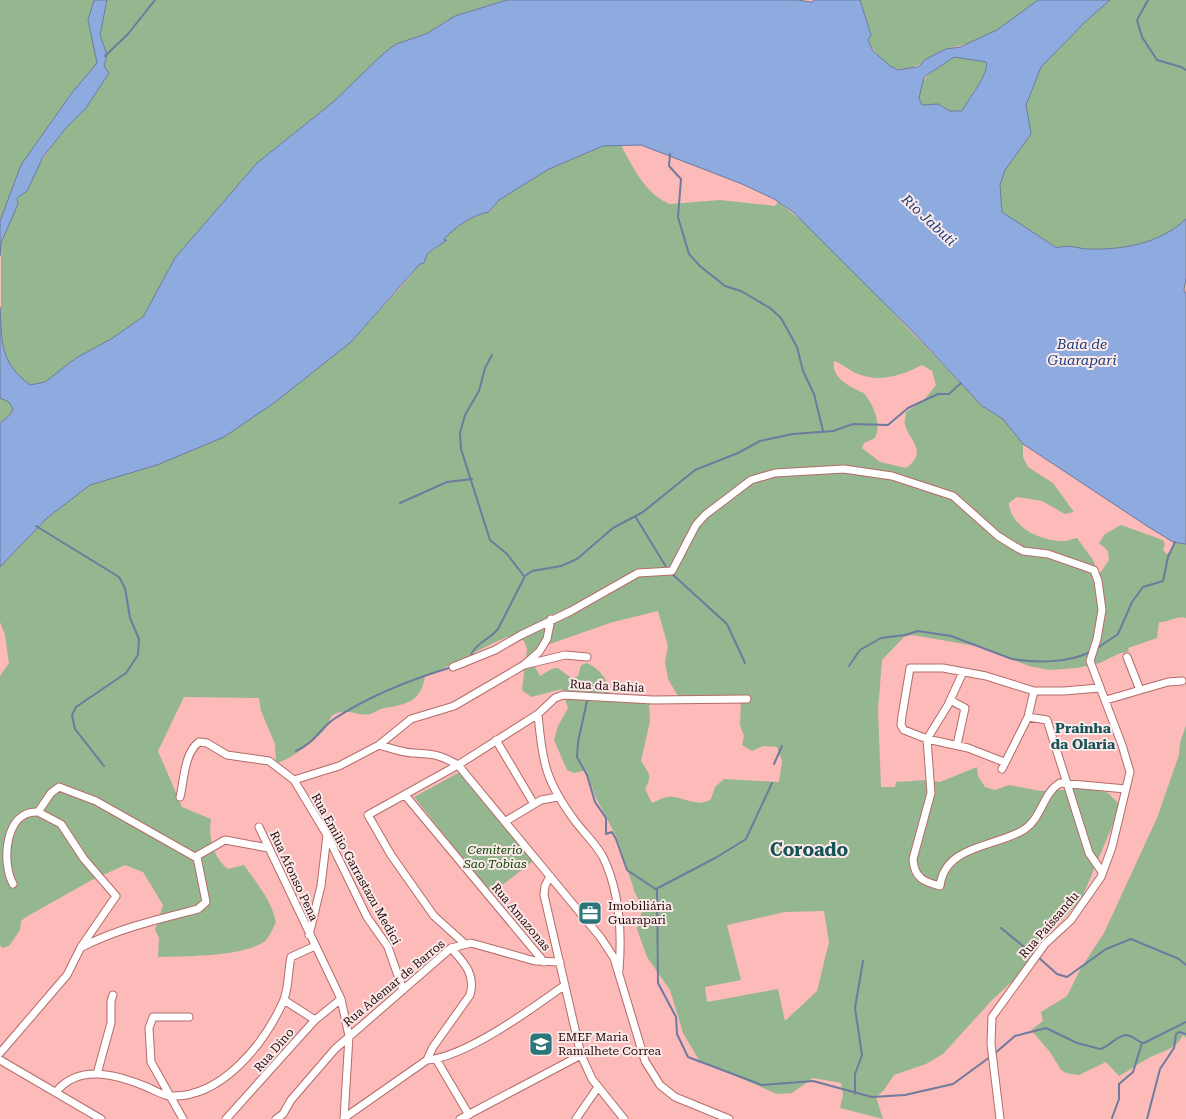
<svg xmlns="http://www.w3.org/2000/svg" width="1186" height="1119" font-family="'Roboto Serif',serif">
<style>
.green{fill:#95b790;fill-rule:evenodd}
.water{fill:#8dabde;stroke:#6e7a9e;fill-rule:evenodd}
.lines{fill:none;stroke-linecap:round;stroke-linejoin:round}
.stream{stroke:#6e7a9e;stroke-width:2}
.minor-casing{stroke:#b56b6a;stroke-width:9}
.minor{stroke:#fff;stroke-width:7}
.labels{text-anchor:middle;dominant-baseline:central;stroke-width:4;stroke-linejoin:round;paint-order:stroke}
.street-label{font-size:12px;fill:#25090a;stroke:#fbeae9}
.park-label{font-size:12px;font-style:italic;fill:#094400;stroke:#fbeae9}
.poi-label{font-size:12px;fill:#25090a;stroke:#fbeae9;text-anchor:start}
.water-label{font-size:14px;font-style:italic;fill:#1b3d7a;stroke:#fbeae9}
.neighbourhood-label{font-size:14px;font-weight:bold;fill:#165356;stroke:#fbeae9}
.district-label{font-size:18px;font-weight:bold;fill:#165356;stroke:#fbeae9}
</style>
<rect width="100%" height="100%" fill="#fcbab8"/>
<path class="green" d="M0,0h94l-6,20 10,43 -27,31 -50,71 -21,56z
M107,0h400l-52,16 -29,18 -30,10 -13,10 -51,49 -75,60 -82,95 -32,59 -32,22 -35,19 -31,24 -15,3c-15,-11 -24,-21 -29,-39v-103l17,-39 -1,-6c14,-20 26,-41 42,-61 17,-22 35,-39 50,-64l-5,-7 3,-11 -7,-20z
M860,0h178c-19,14 -36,29 -58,39 -13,6 -28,7 -40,13 -14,7 -26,20 -42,17 -14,-2 -24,-18 -30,-29l3,-6z
M1110,0h76v219c-27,25 -63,31 -99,30 -11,-1 -20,-5 -30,-1l-55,-36 -2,-27 5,-15 26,-36 -5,-29 15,-38 44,-45z
M954,57l32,5c4,12 -18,37 -24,49h-12l-9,-6h-19c-13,-24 16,-37 32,-48z
M613,145h8c11,21 25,50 49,59l50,-4 55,6 3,-4 40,32 164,172 21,13 20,25v13l5,10 25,16 21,29 -9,2 -23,-13 -25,-4 -8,6c1,24 32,38 53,38 6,1 10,-3 15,-3l16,22 6,15 10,-15 -1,-9 -9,-8 6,-9 16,-9 42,15 2,5 -2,4 3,5 7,-4v-8l13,2v74c-10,-3 -17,5 -27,4l-2,16 -29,10 1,3 -11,3 -18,9 -23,5 -28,2 -20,-4 -53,-20 -64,-11 -8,2 -22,23 -4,50 3,77h14l1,-5 32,-2 12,2 37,-15 1,9 7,11 10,3 14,-5 31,6 54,-3 14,5 11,11v6l-38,90 -36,37 -30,42 -22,20 -50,55 -17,10 -32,11 -10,15 -8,7 7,22 -43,-11 3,-13 -2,-12 -28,-5 -21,15 -15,1 -78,-34 -16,-27 -13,-43 -23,-33 -10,-28 6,-21 -8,-15 -18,-55 -22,-42 -9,-26 -12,3 -7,-3 -13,-30 4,-14 10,-18 -6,-19 -31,8 -9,-7 5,-41 -3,-8 -11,-6c-31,11 -57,30 -88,41 -4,28 -21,28 -44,33 -4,1 -7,4 -11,5 -13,3 -24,-8 -37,1 -4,3 -4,9 -7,13 -9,11 -37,33 -50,35l-1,-19 -14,-33 -2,-13 -75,-1 -26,54 24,56 29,12c-3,18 2,39 17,50l16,-4c13,19 27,34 32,57 -3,6 -7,16 -12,20 -24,15 -77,14 -106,15l1,-19 -4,-8 8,-25 -20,-33 -18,-7 -35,16 -64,36 -5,4 -1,9 -11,16 -7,2 -2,-3v-269l9,-13 -4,-28 -5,-13v-55l47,-49 43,-33 67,-20 28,-12 89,-50 77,-61 58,-64 18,-24 10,-6 16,-19 26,-15 11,-2 9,-12 50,-31 55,-23zM834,361c9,3 16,10 24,13 23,9 44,1 64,-9l10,6 4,14 -12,15 -18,12c0,4 -2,9 -1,13 4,15 24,27 1,43l-26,-6 -18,-14 2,-5 11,-5c7,-16 -2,-33 -11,-45 -14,-6 -33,-15 -30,-32zM658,611l10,35 -3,16 3,17 10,17 63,2 -1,27 4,11 -2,9 10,6 11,-5 14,1 5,14 -3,21 -55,-3 -9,8 -4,12c-14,10 -30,-4 -43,-2 -5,0 -11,4 -16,6l-7,-14c8,-14 4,-15 -4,-28l9,-40 -1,-16 6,-4 -47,-4c4,-14 -8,-28 -21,-34l-6,2 -3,11 -5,2c-18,-8 -10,-17 -33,-2l-7,-13 -7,-2 15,-17 3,2 69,-24zM824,911l5,31 -12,49 -32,30 -7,-32 -71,13 -2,-15 36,-7 -14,-55 58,-13z
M0,398l9,4 4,7 -3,6 -10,8z
M1186,725v313l-3,-3c-8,16 -22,16 -36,24 -10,5 -18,12 -28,17l-13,-14 -27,13 -13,-2 -5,-3 -11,-18 -19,-22 12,-9 -2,-9 26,-16 14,-28 23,-35 53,-115 22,-63 1,-12z
M460,772l73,89 -42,33 -77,-97z"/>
<path class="water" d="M94,0h13l-7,35 7,20 -3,11 5,7 -23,35 -20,20 -23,29 -16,34 -10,7 1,6 -17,39 -1,13v-35l21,-56 50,-71 26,-31 -9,-43z
M507,0h290l15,2 2,-2h46l11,35 -3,5 5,11 17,15 8,4 12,-2 8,-1 8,-8 20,-10 14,-2 37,-17 41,-30h72l-25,22 -44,45 -15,38 5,29 -26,36 -5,15 2,27 55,36c10,-4 19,0 30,1 36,1 72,-5 99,-30v59l-2,12 2,4v250l-13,-2 -26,-16 -124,-82 -20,-25 -21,-13 -70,-75 -119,-119 -19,-13 -32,-15 -101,-39 -38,1 -54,23 -50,31 -10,12c-17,3 -34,15 -46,28h4l-20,14 -3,9 -4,1 -69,78 -77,61 -50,34 -67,28 -67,20 -43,33 -47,49v-144l10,-8 3,-6 -4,-7 -9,-4v-91c2,37 0,55 30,78l15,-3 31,-24 35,-19 32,-22 32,-59 82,-95 75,-60 51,-49 13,-10 30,-10 29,-18zM954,57l32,5c4,11 -18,37 -24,49h-12l-12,-7 -16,1 -3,-7 5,-21z"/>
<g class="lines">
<path class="stream" d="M1148,0l-11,20 5,17 15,23 24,7 5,3
M105,56l23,-22 27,-34
M670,154l-1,12 12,13 -3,38 11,37 11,12 25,20 16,5 29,17 11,10 16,29 6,24 11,23 9,37
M492,355l-7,13 -6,23 -14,24 -5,18 1,16 29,91 17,14 17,22
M400,503l47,-21 25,-3
M635,516l33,54
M36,526l83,51 6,11 5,30 9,21 -1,16 -12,18 -50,34 -4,8 3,14 29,37
M671,573l56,51 18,39
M1096,649l22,-15 14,-32 11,-15 20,-6 5,-24 7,-15
M470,657c5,-14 19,-17 28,-28l27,-53 7,-5 29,-5 16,-7 36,-31 30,-16 52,-42 43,-17 22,-12 33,-7 40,-3 20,-7 35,1 20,-17 30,-14h11l12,-11
M849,666l11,-16 21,-12 24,-3 13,-4 33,5 61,23c24,4 57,4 78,-7
M587,701l-9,41 -1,15 10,18 8,27 11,16v16l6,-2 4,7 11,31 30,20 1,93 18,34 1,17 11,23 74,28 51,-4 59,16 33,-2 48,-11 37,-27
M296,751c21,-10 22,-21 38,-32 35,-23 78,-40 118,-52
M774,764l8,-18
M656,889l61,-32 29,-18 26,-56
M1001,928l33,27
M1038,957l19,17 10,3 39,-28 25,-10 48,20 7,6
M994,1054l21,-18 31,-8 31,15 23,6c9,-2 16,-13 26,-14 7,0 11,7 18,8l42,-21
M855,1094v-20l7,-19 -7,-47 8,-47
M1112,1118l7,-19v-15l14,-12 9,-29
M1147,1119l13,-50 14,-21 2,-14 3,-2 7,2"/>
<g class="minor-casing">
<path id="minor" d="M1127,657l13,33
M524,665l41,-10 22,2
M453,667l42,-17 26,-15 50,-24 67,-38 34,-2 24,-46 9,-10 46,-35 24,-7 69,-4 48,7 61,20 45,40 16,10 9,5 25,3 46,16 4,11 4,29 -5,29 -7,22 32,84 8,27 -18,75 -11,30 -30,43 -26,24 -53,73 -1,27 9,75
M963,672l-15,33 -21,34 4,54 -18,66c1,19 11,23 27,27 5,-42 58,-39 85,-57 17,-12 18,-36 35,-46l66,6
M950,700l15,8 -8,37
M1106,700l62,-18 14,-1
M538,714c4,48 8,68 37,107 9,12 21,23 28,36 17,35 19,76 16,113
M1028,717l19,3 42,133 13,19
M496,740l38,64
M379,745c11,3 22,7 33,8 20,1 27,1 46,12l143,173 13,20 31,103 15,24 15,12 54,22
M1004,762l-36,-14 -41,-9 -23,-9 -3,-5 1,-9 8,-48h33l43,8 48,15h30l35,-3
M1002,769l26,-52 6,-26
M294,780l45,-14 40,-21 32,-26 43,-13 70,-41 15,-13 8,-13 4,-20
M405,795l139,167
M180,797c4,-16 4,-44 19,-55l8,1 20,12 42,6 25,19 33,55 40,82 21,30 15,43
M38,812l13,-19 8,-6 37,14 99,56 30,-17 43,8
M506,821l35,-21 17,-3
M259,827l82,172 8,37 -5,83
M550,876l-5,10 -1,9 37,160 11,24 32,40
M309,935l12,-49 6,-51
M464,943l-30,-27 -43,-61 -23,-40 90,-50 80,-51 17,-16 8,-3 90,5 94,-1
M84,946c36,-18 75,-27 114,-37l8,-7 -9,-45
M284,1000l31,20
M0,1053l67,-78 14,-28 35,-51 -32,-37 -23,-35 -23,-12c-33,-2 -37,50 -25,72
M436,1059l33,56
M0,1060l101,59
M427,1060l6,-13 37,-52c6,-21 -6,-32 -19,-47
M97,1074l14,-51v-22l2,-6
M56,1092c23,-29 62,-17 91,-5 7,3 15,8 22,9 52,3 95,-52 114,-94 6,-13 5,-32 8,-45l24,-11
M344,1118l83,-58c39,-3 106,-52 138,-75
M183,1119l-32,-57 -2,-34 4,-11h36
M226,1119l89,-99 26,-21
M276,1119l7,-5 8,-14 44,-51 116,-101 20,-5 64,18 25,1
M460,1119l121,-64
M576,1119l22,-32"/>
</g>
<use href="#minor" class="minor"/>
</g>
<defs>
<g id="office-square" transform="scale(1.25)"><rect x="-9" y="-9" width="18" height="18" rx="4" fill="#2c767b" stroke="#fbeae9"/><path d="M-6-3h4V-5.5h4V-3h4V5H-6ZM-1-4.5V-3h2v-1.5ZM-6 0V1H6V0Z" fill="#fff"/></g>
<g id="school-square" transform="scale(1.25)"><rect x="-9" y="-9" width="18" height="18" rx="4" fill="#2c767b" stroke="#fbeae9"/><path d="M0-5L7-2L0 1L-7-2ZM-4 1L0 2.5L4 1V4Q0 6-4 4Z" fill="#fff"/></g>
</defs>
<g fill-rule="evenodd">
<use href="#office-square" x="590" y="913"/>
<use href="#school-square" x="541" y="1044"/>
</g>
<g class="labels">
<g class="street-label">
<text transform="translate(607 686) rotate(3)">Rua da Bahia</text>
<text transform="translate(356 869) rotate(61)">Rua Emilio Garrastazu Medici</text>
<text transform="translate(294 876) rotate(65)">Rua Afonso Pena</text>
<text transform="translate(521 917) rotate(50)">Rua Amazonas</text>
<text transform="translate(1049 925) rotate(-49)">Rua Paíssandu</text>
<text transform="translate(394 983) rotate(-40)">Rua Ademar de Barros</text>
<text transform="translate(274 1050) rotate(-49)">Rua Dino</text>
</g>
<g class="park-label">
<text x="495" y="850">Cemiterio<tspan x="495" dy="14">Sao Tobias</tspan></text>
</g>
<g class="poi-label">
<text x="608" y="906">Imobiliária<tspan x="608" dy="14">Guarapari</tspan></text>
<text x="558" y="1037">EMEF Maria<tspan x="558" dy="14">Ramalhete Correa</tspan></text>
</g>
<g class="water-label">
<text transform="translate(929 220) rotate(43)">Rio Jabuti</text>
<text x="1082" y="344">Baía de<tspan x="1082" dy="16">Guarapari</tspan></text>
</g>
<g class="neighbourhood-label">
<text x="1083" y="728">Prainha<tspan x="1083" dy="16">da Olaria</tspan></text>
</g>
<g class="district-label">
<text x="809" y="849">Coroado</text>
</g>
</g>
</svg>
